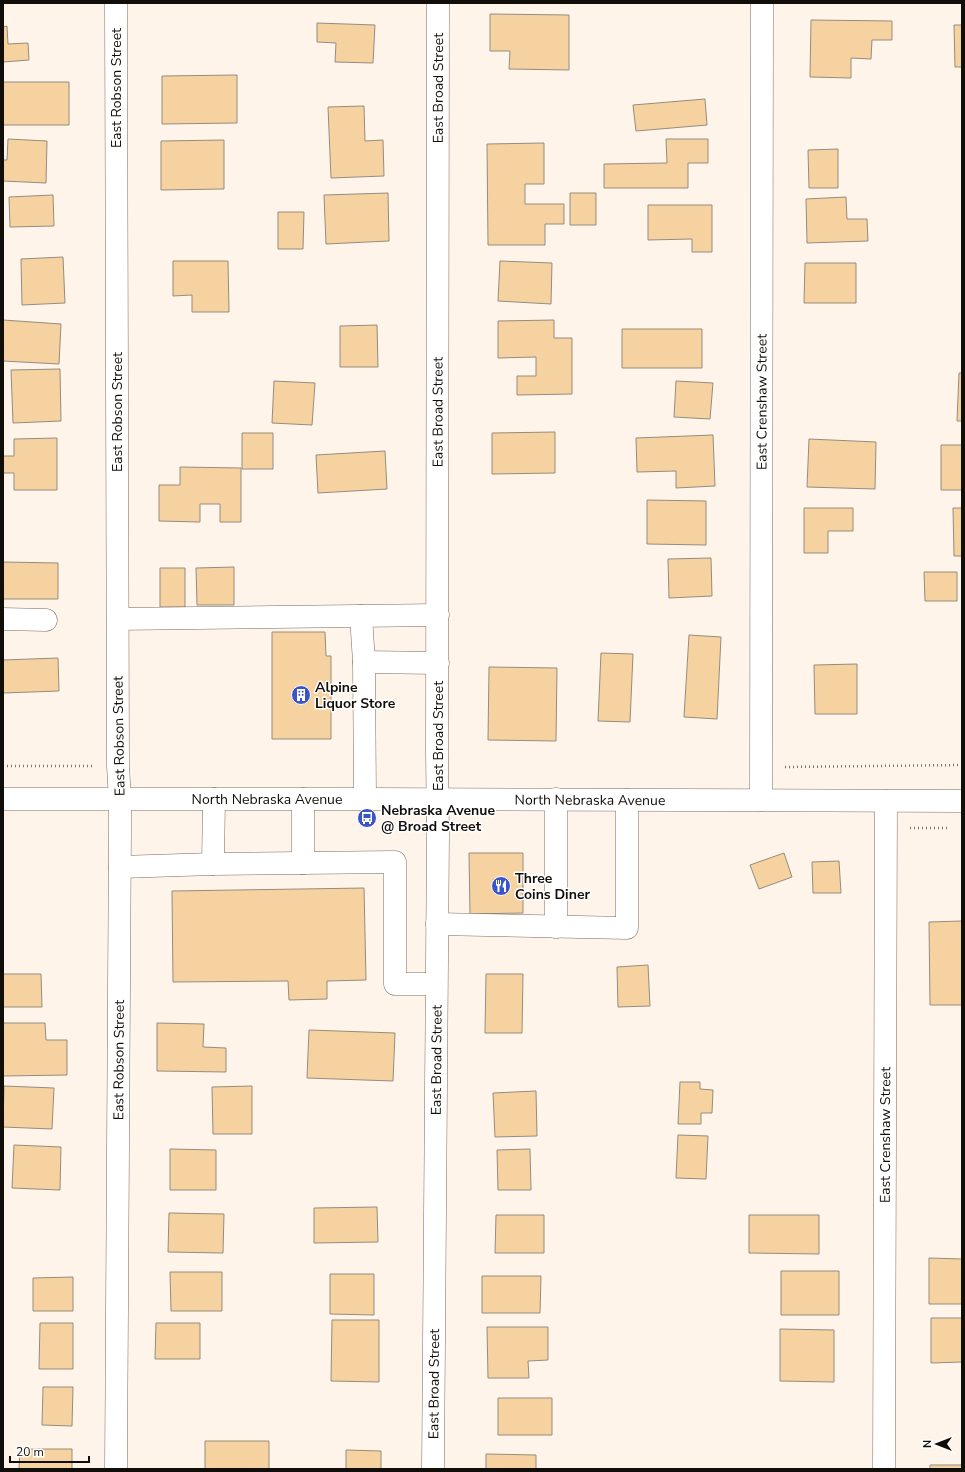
<svg xmlns="http://www.w3.org/2000/svg" width="965" height="1472" font-family="'Nunito Sans',sans-serif">
<style>
.building{fill:#f6d2a0;stroke:#958c7f}
.lines{fill:none;stroke-linecap:round;stroke-linejoin:round}
.minor-casing{stroke:#796c63;stroke-width:23}
.major-casing{stroke:#796c63;stroke-width:23}
.path{stroke:#7c756e;stroke-width:2.5;stroke-dasharray:1 3;stroke-linecap:butt}
.minor{stroke:#fff;stroke-width:22}
.major{stroke:#fff;stroke-width:22}
.labels{text-anchor:middle;dominant-baseline:central;stroke-width:3;stroke-linejoin:round;paint-order:stroke}
.street-label{font-size:14px;fill:#110d09;stroke:#fff}
.poi-label{font-size:14px;font-weight:bold;fill:#110d09;stroke:#fff;text-anchor:start}
</style>
<rect width="100%" height="100%" fill="#fff4ea"/>
<path class="building" d="M490,14l79,1v55l-60,-1 1,-18h-20z
M811,20l81,1v19h-20l-1,19 -20,-1v20l-41,-1z
M317,23l58,2 -2,38 -38,-1 1,-19 -19,-1z
M954,25h8v42h-7z
M7,26l1,18 20,-1 1,17 -26,2v-35z
M237,75v48l-75,1v-48z
M3,82h66v43h-66z
M705,99l2,26 -71,6 -3,-26z
M364,106l1,35 18,-1 1,36 -53,2 -3,-71z
M8,139l39,2 -1,42 -43,-2v-21h4z
M666,139h42v24h-20v25h-84v-24l63,-1z
M224,140v49l-63,1v-49z
M544,143v41h-19v20h39v20h-19v21h-57l-1,-101z
M838,149v39h-29l-1,-38z
M388,193l1,48 -63,3 -2,-49z
M570,193h26v32h-26z
M53,195l1,31 -44,1 -1,-30z
M846,197l1,22h20l1,22 -61,2 -1,-44z
M648,205h64v47h-20v-13l-44,1z
M278,212h26l-1,37h-25z
M63,257l2,46 -43,2 -1,-46z
M173,261h55l1,51h-37v-17l-19,1z
M500,261l52,2 -1,41 -53,-3z
M805,263h51v40h-52z
M3,320l58,4 -2,40 -56,-3z
M554,320v18h18v56l-55,1v-19h19v-19l-38,1v-37z
M377,325l1,42h-38v-41z
M622,329h80v39h-80z
M60,369l1,52 -48,2 -2,-53z
M959,373h3v48h-5z
M274,381l41,2 -3,42 -40,-2z
M676,381l37,2 -3,36 -36,-2z
M555,432v41l-63,1v-41z
M242,433h31v36h-31z
M713,435l2,51 -39,2v-17l-39,1 -1,-34z
M57,438v52h-43v-17h-11v-17h11v-17z
M809,439l67,3 -1,47 -68,-2z
M941,445h21v45h-21z
M385,451l2,38 -69,4 -2,-38z
M180,467l61,1v54h-21v-18h-20v18l-41,-1v-36h21z
M647,500l59,1v44l-59,-1z
M804,508h49v23h-25v22h-24z
M953,508h9v48h-8z
M711,558l1,38 -43,2 -1,-39z
M3,562l55,1v36h-55z
M234,567v38h-37l-1,-37z
M160,568h25v39h-25z
M924,572h33v29h-32z
M272,632h53l1,24h5v83h-59z
M689,635l32,2 -4,82 -33,-2z
M601,653l32,1 -3,68 -32,-1z
M58,658l1,33 -56,2v-33z
M857,664v50h-42l-1,-49z
M489,667l68,1 -1,73 -68,-1z
M469,853h54v60l-53,1z
M784,853l8,24 -33,12 -9,-24z
M839,861l2,32h-28l-1,-31z
M364,888l2,92 -39,1v18l-38,1 -1,-19 -115,1 -1,-91z
M962,921v84h-32l-1,-83z
M648,965l2,41 -32,1 -1,-40z
M3,974h38l1,33h-39z
M486,974h37l-1,59h-37z
M3,1023h42l1,17h21v35l-64,1z
M157,1023l47,1 -1,23 23,1v24l-69,-1z
M309,1030l86,3 -2,48 -86,-3z
M680,1082h20v7l13,1 -1,23h-11v11h-23z
M4,1086l50,2 -2,41 -49,-2z
M252,1086v48h-39l-1,-47z
M536,1091l1,45 -42,1 -2,-44z
M678,1135l30,1 -2,43 -30,-1z
M14,1145l47,2 -1,43 -48,-2z
M170,1149l46,1v40h-46z
M530,1149l1,41h-33l-1,-40z
M377,1207l1,35 -64,1v-35z
M169,1213l55,1 -1,39 -55,-1z
M496,1215h48v38h-49z
M749,1215h70v39l-70,-1z
M929,1258l33,1v45h-33z
M781,1271h58v44h-58z
M170,1272h52v39h-51z
M330,1274h44v41l-44,-1z
M482,1276h59l-1,37h-58z
M73,1277v34h-40v-33z
M931,1318h31v44l-31,1z
M332,1320h47v62l-48,-1z
M40,1323h33v46h-34z
M156,1323h44v36h-45z
M487,1327h61v33l-20,1 1,17h-41z
M780,1329l54,1v52l-54,-1z
M43,1387h30l-1,39 -30,-1z
M498,1398h54v37h-54z
M205,1441h64v28h-64z
M20,1449h52v20h-53z
M346,1450l35,1v18h-35z
M486,1454l50,1v14h-50z
M930,1465h32v4h-32z"/>
<g class="lines">
<g class="minor-casing">
<g id="minor">
<path d="M361,616l3,46"/>
<path d="M3,619l43,1"/>
<path d="M118,619l320,-4"/>
<path d="M214,799l-1,65 182,-2v122h41"/>
<path d="M303,799v64"/>
<path d="M365,799l-1,-137 74,1"/>
<path d="M556,799v128"/>
<path id="s1" d="M761,800l1,-797"/>
<path d="M120,867l93,-3"/>
<path d="M437,924l190,4v-128"/>
<path id="s2" d="M116,1469l4,-640v-30l-2,-33 -2,-763"/>
<path id="s3" d="M433,1469l5,-634 -1,-83 1,-749"/>
<path id="s4" d="M884,1469l2,-668"/>
</g>
</g>
<g class="major-casing">
<g id="major">
<path id="s5" d="M3,799h362l597,2"/>
</g>
</g>
<path class="path" d="M3,766h91
M785,767l177,-2
M910,828h39"/>
<use href="#minor" class="minor"/>
<use href="#major" class="major"/>
</g>
<defs>
<g id="building-disc" transform="scale(1)"><circle r="9.5" fill="#3b55c7" stroke="#fff"/><path d="M-4-6H4V6H1V3H-1V6H-4ZM-2.5-4.3h1.7v1.8h-1.7ZM.8-4.3h1.7v1.8H.8ZM-2.5-1h1.7V.8h-1.7ZM.8-1h1.7V.8H.8Z" fill="#fff"/></g>
<g id="bus-disc" transform="scale(1)"><circle r="9.5" fill="#3b55c7" stroke="#fff"/><path d="M-5-6H5V4H4V6H2V4H-2V6H-4V4H-5ZM-3.5-4V0h7V-4ZM-3.5 1.2v1.5H-2V1.2ZM2 1.2v1.5H3.5V1.2Z" fill="#fff"/></g>
<g id="restaurant-disc" transform="scale(1)"><circle r="9.5" fill="#3b55c7" stroke="#fff"/><path d="M-5-6h1v4h1v-4h1v4h1v-4h1v5L-1.5 .5V6h-2V.5L-5-1ZM5-6V6H3V1.5H1.5Q1.5-4 5-6Z" fill="#fff"/></g>
</defs>
<g fill-rule="evenodd">
<use href="#building-disc" x="301" y="695"/>
<use href="#bus-disc" x="367" y="818"/>
<use href="#restaurant-disc" x="501" y="886"/>
</g>
<g class="labels">
<g class="street-label">
<text transform="translate(116 88) rotate(-90)">East Robson Street</text>
<text stroke="none"><textPath href="#s3" startOffset="1381">East Broad Street</textPath></text>
<text stroke="none"><textPath href="#s1" startOffset="398">East Crenshaw Street</textPath></text>
<text transform="translate(117 412) rotate(-90)">East Robson Street</text>
<text stroke="none"><textPath href="#s3" startOffset="1057">East Broad Street</textPath></text>
<text transform="translate(119 736) rotate(-91)">East Robson Street</text>
<text transform="translate(438 736) rotate(-90)">East Broad Street</text>
<text stroke="none"><textPath href="#s5" startOffset="264">North Nebraska Avenue</textPath></text>
<text stroke="none"><textPath href="#s5" startOffset="587">North Nebraska Avenue</textPath></text>
<text stroke="none"><textPath href="#s2" startOffset="409">East Robson Street</textPath></text>
<text stroke="none"><textPath href="#s3" startOffset="409">East Broad Street</textPath></text>
<text stroke="none"><textPath href="#s4" startOffset="334">East Crenshaw Street</textPath></text>
<text stroke="none"><textPath href="#s3" startOffset="85">East Broad Street</textPath></text>
</g>
<g class="poi-label">
<text x="315" y="687">Alpine<tspan x="315" dy="16">Liquor Store</tspan></text>
<text x="381" y="810">Nebraska Avenue<tspan x="381" dy="16">@ Broad Street</tspan></text>
<text x="515" y="878">Three<tspan x="515" dy="16">Coins Diner</tspan></text>
</g>
</g>
<rect width="965" height="1472" fill="none" stroke="#110d09" stroke-width="8"/>
<g transform="translate(937 1444) rotate(270)" stroke="#ffffff" stroke-width="3" paint-order="stroke">
<path d="M0-3L7 15L0 10L-7 15Z" fill="#110d09"/>
<text y="-6" font-size="11" font-weight="bold" text-anchor="middle" fill="#110d09">N</text>
</g>
<path d="M10 1456v6h79v-6" fill="none" stroke="#110d09" stroke-width="2"/>
<text x="16" y="1456" font-size="12" fill="#110d09" stroke="#ffffff" stroke-width="3" paint-order="stroke">20 m</text>
</svg>
